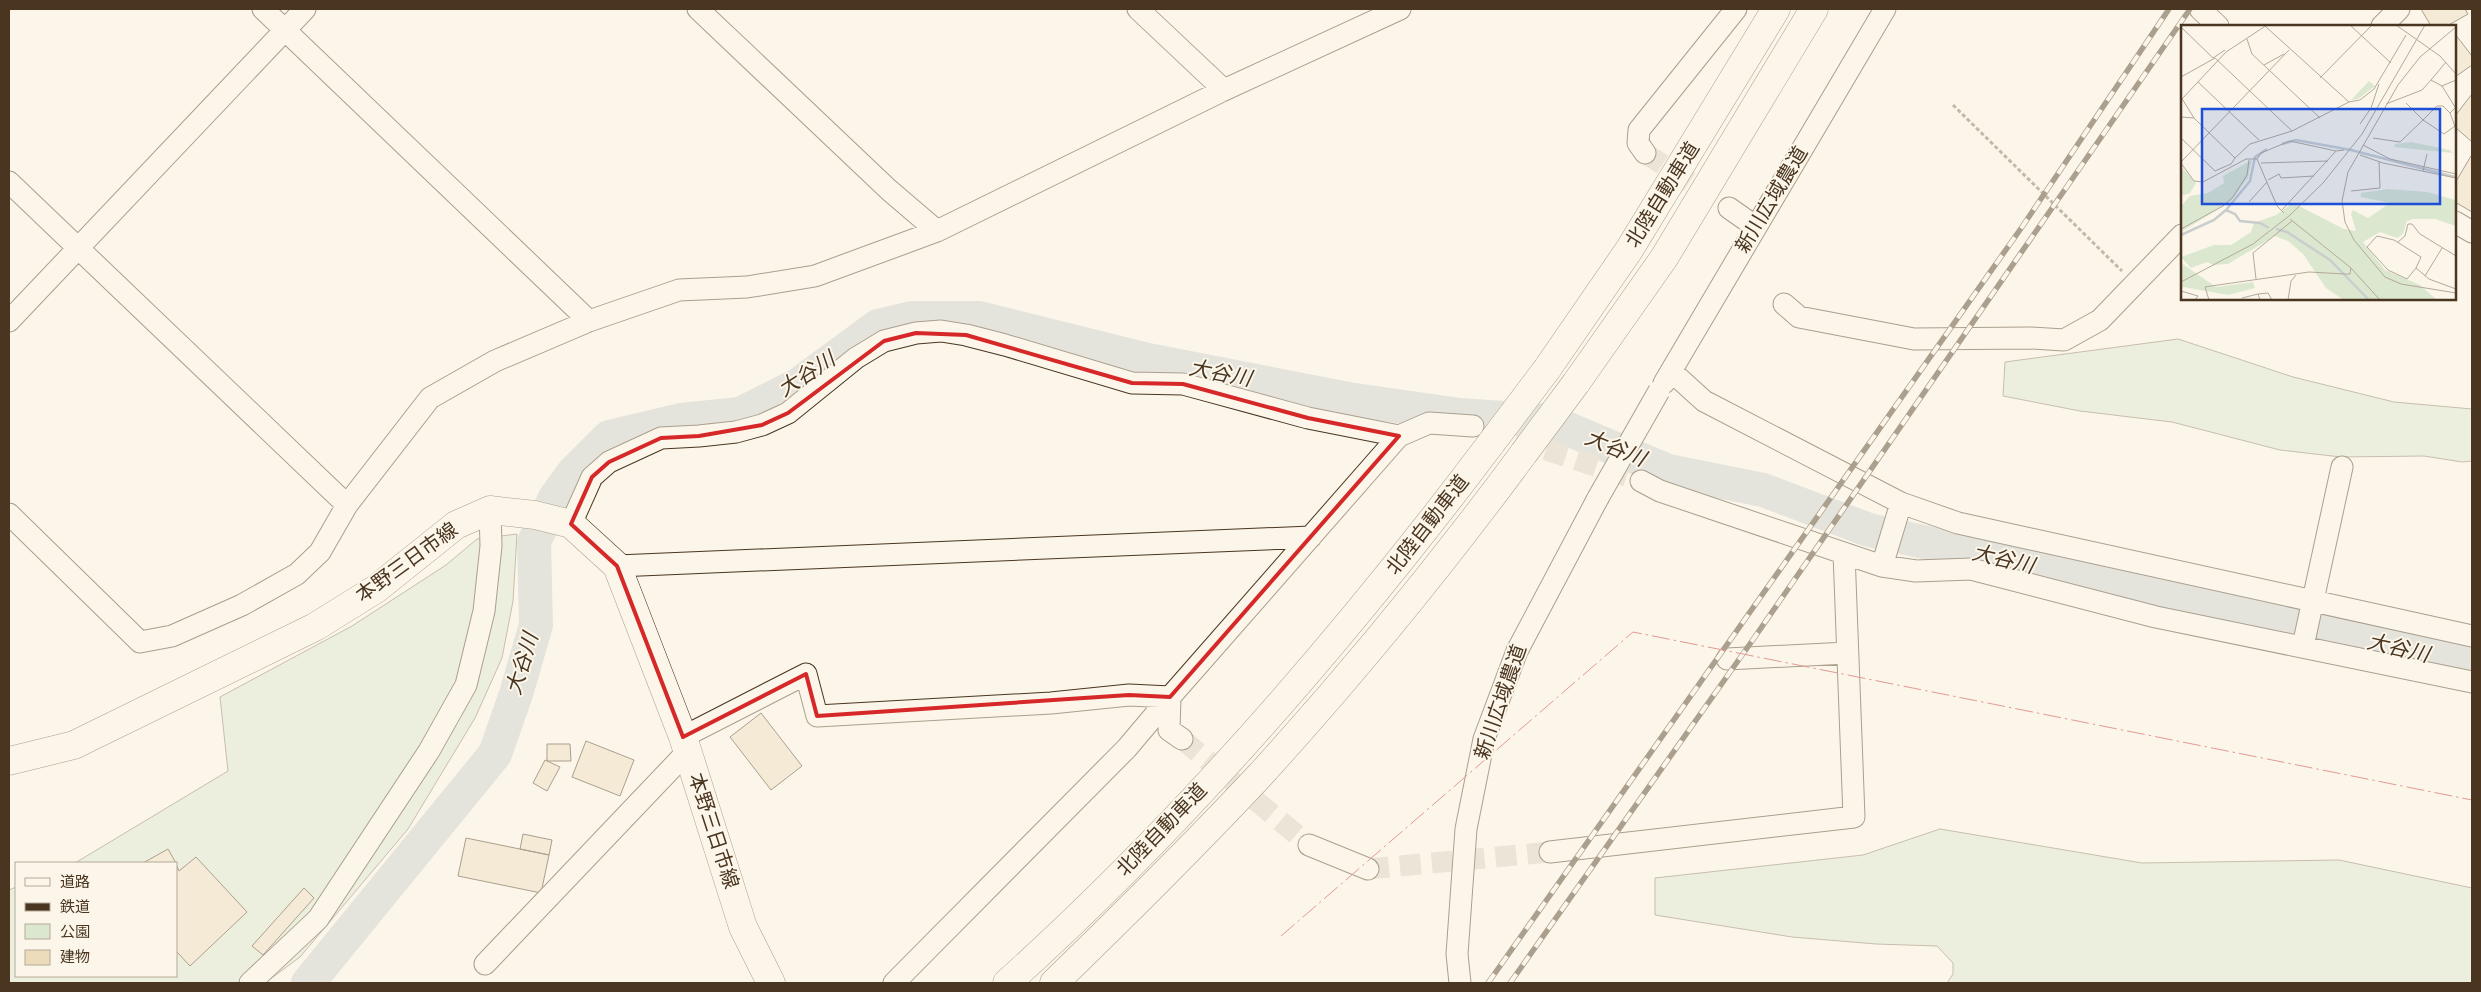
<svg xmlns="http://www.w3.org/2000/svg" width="2481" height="992" font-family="Spectral,'Noto Sans JP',serif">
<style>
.green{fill:#dce7d0;stroke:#887966}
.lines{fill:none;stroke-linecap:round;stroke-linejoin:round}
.river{stroke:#c9cecd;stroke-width:34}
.building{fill:#ecdcbc;stroke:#4a3520}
.minor-tunnel{stroke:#d8cfc1;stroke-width:21;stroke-dasharray:21 11;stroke-linecap:butt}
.minor-casing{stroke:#4a3520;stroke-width:23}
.major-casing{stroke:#4a3520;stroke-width:29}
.highway-casing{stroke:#4a3520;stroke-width:29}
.path{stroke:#7f6f5c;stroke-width:3;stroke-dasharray:4 2.5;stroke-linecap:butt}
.minor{stroke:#fbf6e9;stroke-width:21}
.major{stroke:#fbf6e9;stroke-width:28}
.highway{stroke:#fbf6e9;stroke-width:28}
.rail-casing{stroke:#4a3520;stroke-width:5.5}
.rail{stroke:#fbf6e9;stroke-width:4;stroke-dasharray:11;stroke-linecap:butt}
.minor-bridge-casing{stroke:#4a3520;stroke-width:23;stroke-linecap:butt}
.highway-bridge-casing{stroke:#4a3520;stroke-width:29;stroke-linecap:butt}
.minor-bridge{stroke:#fbf6e9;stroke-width:21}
.highway-bridge{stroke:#fbf6e9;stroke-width:28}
.power{stroke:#c62828;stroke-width:1;stroke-dasharray:18 4 2.5 4;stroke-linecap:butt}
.marked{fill:none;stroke:#d62828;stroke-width:4;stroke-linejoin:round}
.labels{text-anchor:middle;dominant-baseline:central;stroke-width:4;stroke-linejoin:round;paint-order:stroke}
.street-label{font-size:20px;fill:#4a3520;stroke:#fbf6e9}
.water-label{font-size:21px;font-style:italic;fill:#4a3520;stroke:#fbf6e9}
.inset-river{fill:none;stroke:#c9cecd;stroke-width:2.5}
.inset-road{fill:none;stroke:#b4a999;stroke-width:1}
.view{fill:#1d4ed8;fill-opacity:0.15;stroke:#1d4ed8;stroke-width:2.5}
.inset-edge{fill:none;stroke:#4a3520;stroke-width:2.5}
</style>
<rect width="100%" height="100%" fill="#fbf6e9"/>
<path class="green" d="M2178,339l115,38 101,25 78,7v52l-10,1 -38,-6 -83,1 -61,-7 -108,-28 -92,-11 -77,-15 2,-34z
M517,534l-4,67 -11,57 -27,60 -67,111 -108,128 -35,26h-256v-93l7,-3v89h160v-113h-101l153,-92 -8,-74 132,-71 94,-61 31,-26z
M1940,829l202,34 197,-3 133,28v95h-525l6,-9v-11l-16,-17 -61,-2 -84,-7 -137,-22v-37l208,-23z"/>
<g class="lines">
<path class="river" d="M308,983l187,-229 21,-60 20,-69 -2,-83 21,-44 18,-25 36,-36 72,-17 59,-6 58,-29 80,-59 34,-8h67l169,42 200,39 112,16 89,6 119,50 95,19 106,40 418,92 185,43"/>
</g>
<path class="building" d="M2421,9h44l3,5 -21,12h-16z
M2455,34l17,22v9l-17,12z
M2472,94v48l-17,-15v-11z
M2471,156l1,1v55l-17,-10v-19z
M761,713l41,53 -31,24 -41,-53z
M586,741l48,19 -14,36 -48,-19z
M547,744h23l1,17h-24z
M545,760l15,7 -13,24 -14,-8z
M523,834l29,6 -3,15 -29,-6z
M466,838l83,17 -8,38 -83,-17z
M168,849l8,14h-33z
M196,857l51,55 -57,54 -14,-15v-87l3,7z
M304,888l10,10 -51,57 -11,-9z"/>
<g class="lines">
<path class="minor-tunnel" d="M1645,153l84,55
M1485,430l156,51
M1182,739l127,106
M1368,869l182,-17"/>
<g class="minor-casing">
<path id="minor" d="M263,9l326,312
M698,9l191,181 48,41
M1138,9l86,81
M2200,9l18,17
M2382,26l17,-17
M1645,153l-7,-10 1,-13 97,-121
M9,182l338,323 83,-107 65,-37 94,-40 90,-31 68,-3 68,-11 122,-45 287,-141 176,-81
M1729,208l27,19
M2455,222l17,10
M1784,304l15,13 115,22 117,-1 33,2 36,-20 82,-85
M9,321l296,-312
M1671,371l33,30 197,102 57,20 514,113
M1664,383l221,-374
M1641,481l19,10 222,75 34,5 55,-2 185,48 316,65
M9,514l131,128 32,-6 70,-31 55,-31 23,-22 27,-47
M571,524l21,-47 17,-15 52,-24 38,-2 37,-4 26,-7 26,-12 68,-55 28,-17 32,-8 25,-2 25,4 39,10 127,38 51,1 125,34 91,18
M617,566l694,-29
M1882,566l19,-63
M2303,646l39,-179
M1727,659l120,-6
M1170,697l-1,33 13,9
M683,737l123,-63 11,42 234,-13 78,-8 41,2
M1309,845l59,24
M1550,852l304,-35 -10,-264
M485,964l202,-212
M250,983l68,-64 111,-168 37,-66 18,-74 7,-65 -1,-36
M894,983l233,-235 43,-51 229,-261 30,-13 44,3
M1460,983l-3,-29 9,-125 18,-90 33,-88 81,-153"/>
</g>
<g class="major-casing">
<path id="major" d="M9,761l65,-16 241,-118 61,-38 80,-64 34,-15 45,5 36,9 46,42 66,171 60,190 28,56"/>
</g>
<g class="highway-casing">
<path id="highway" d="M1547,369l82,-119 147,-241
M1576,383l88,-125 150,-249
M1007,983c180,-162 339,-347 485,-541
M1054,983c70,-68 140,-137 207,-209 93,-102 181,-210 263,-321"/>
</g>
<path class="path" d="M1953,105l169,166"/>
<use href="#minor" class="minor"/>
<use href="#major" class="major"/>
<use href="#highway" class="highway"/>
<g class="rail-casing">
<path id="rail" d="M1488,983l534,-756 147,-218
M1510,983l242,-342 438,-632"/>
</g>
<use href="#rail" class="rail"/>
<g class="minor-bridge-casing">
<path id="minor-bridge" d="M1598,498l61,-107"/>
</g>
<g class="highway-bridge-casing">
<path id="highway-bridge" d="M1492,442l55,-73
M1524,453l52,-70"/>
</g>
<use href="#minor-bridge" class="minor-bridge"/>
<use href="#highway-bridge" class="highway-bridge"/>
<path class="power" d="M1281,936l352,-304 839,168"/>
</g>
<path d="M0 0H2481V992H0ZM916,333l50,2 166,48 51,1 125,34 91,18 -229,261 -41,-2 -312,21 -11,-42 -123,63 -66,-171 -46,-42 21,-47 17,-15 52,-24 38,-2 63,-11 26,-12 96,-72z" fill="#fbf6e9" fill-opacity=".55" fill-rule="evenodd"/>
<path class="marked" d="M916,333l50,2 166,48 51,1 125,34 91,18 -229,261 -41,-2 -312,21 -11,-42 -123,63 -66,-171 -46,-42 21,-47 17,-15 52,-24 38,-2 63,-11 26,-12 96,-72z"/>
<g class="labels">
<g class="street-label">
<text transform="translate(1663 195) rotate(-58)">北陸自動車道</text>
<text transform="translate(1772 200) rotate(-59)">新川広域農道</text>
<text transform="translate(1428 525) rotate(-52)">北陸自動車道</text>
<text transform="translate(407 563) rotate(-36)">本野三日市線</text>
<text transform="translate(1501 702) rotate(-71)">新川広域農道</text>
<text transform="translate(1162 830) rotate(-46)">北陸自動車道</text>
<text transform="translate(713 831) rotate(72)">本野三日市線</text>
</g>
<g class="water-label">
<text transform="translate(1220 374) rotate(11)">大谷川</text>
<text transform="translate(807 375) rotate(-33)">大谷川</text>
<text transform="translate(1615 449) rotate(22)">大谷川</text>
<text transform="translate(2003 560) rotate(13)">大谷川</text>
<text transform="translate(2398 649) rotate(13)">大谷川</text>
<text transform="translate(523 664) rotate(-73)">大谷川</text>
</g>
</g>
<g transform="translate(2181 25)">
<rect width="275" height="275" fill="#fbf6e9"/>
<path d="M188,56l6,5 -17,13 -7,1zM230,117l39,8 3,3 -59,-6 1,-3zM71,135l-4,18 -17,23 -50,31v-26l9,-10 18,-3 16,-10 -1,-7zM0,141l15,17 -6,10 -9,3zM207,164l39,3 29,8v26l-21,-7h-22l-6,2 -4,13 -6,4 -17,-6 -17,10 22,28 35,15 17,15h-93l-18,-12 -23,-34 -15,-13 -13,-5 -47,28 -14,1 -7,-3 -16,6 -10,-11 33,-12h17l20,-13 3,-9 22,-8 17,-12 51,26 12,2 -5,-17 2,-4 15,8 22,-15 -29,-6v-4zM0,238l35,24 37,-5 2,6 -27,7 -45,-8 -2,4z" fill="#dce7d0"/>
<path class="inset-river" d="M101,119l14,-4 55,10 104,27M45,185l9,4 5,7 20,2 9,5M95,204l11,3 43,28 39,40M0,210l33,-15 12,-10 24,-29 5,-24 12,-8"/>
<path class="inset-road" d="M169,0l41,38M215,0l44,31 16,18M84,1l84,76 11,-2 14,-11 32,-54M0,2l32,31 12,-8M275,2l-36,30 -22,28 -50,87 -6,29 3,21 9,18 31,37 16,7 55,9M66,14l5,15 68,64M265,37l-15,18 11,6 14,-6M83,40l20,-11M0,52l34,-19 77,73M139,53l52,-53M17,57l61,58M261,61l13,21M0,72l13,21M0,75l45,-48 41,-27M205,79l36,-14 9,-10M275,82l-6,6 6,16M269,88l-7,-7h-6l-14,14 21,14 11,-8M0,92l13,1 41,40 15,-14 42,-13 57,-29M179,99l11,-16 8,-24M0,113l34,33 16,-7 4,-6M192,113l27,4 23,-22 -17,-17M182,120l27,14 66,15M179,130l23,8 73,15M76,134l4,-6 29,-12 46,10M0,137l108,-112M0,138l13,18 9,1 43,-23h11l20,47 7,7M80,138l67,-2M242,146l4,-17M87,155l11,-6 2,4 33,-2M170,166l29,-3 -1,-26M68,177l18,-20M101,185l54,-59 8,-1M109,194l61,49 29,32M0,204l42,-23 10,-9 14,-22 2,-15M217,217l7,-6 3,-12h4l8,10 36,22M235,243l5,-11 -27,-17 -17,-4 -10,11 21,23 19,9 9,-11 13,11 27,10M244,251l17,-28M75,254l-3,-26 39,-32M0,257l72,-38 36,-28 34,-33 39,-49 63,-109M0,266l17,5 -3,4M77,269l10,-1 4,7M61,273l16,-4 2,6M28,275l-4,-13 6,-1 98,-14 36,2h5l1,-6M107,275l3,-19 5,-6"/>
<path class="view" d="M21,84h238v95h-238z"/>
<rect width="275" height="275" class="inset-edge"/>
</g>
<rect width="2481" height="992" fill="none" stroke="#4a3520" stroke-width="20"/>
<rect x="15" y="862" width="162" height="115" fill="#fbf6e9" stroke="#b4a999"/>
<rect x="25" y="878" width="25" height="8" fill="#fbf6e9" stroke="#b4a999"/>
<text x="60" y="887" font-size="15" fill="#4a3520">道路</text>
<rect x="25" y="903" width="25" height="8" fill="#4a3520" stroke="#b4a999"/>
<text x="60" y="912" font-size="15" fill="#4a3520">鉄道</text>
<rect x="25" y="924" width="25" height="15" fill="#dce7d0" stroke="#b4a999"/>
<text x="60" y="937" font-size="15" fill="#4a3520">公園</text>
<rect x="25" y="950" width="25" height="15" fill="#ecdcbc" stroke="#b4a999"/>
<text x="60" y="962" font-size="15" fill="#4a3520">建物</text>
</svg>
